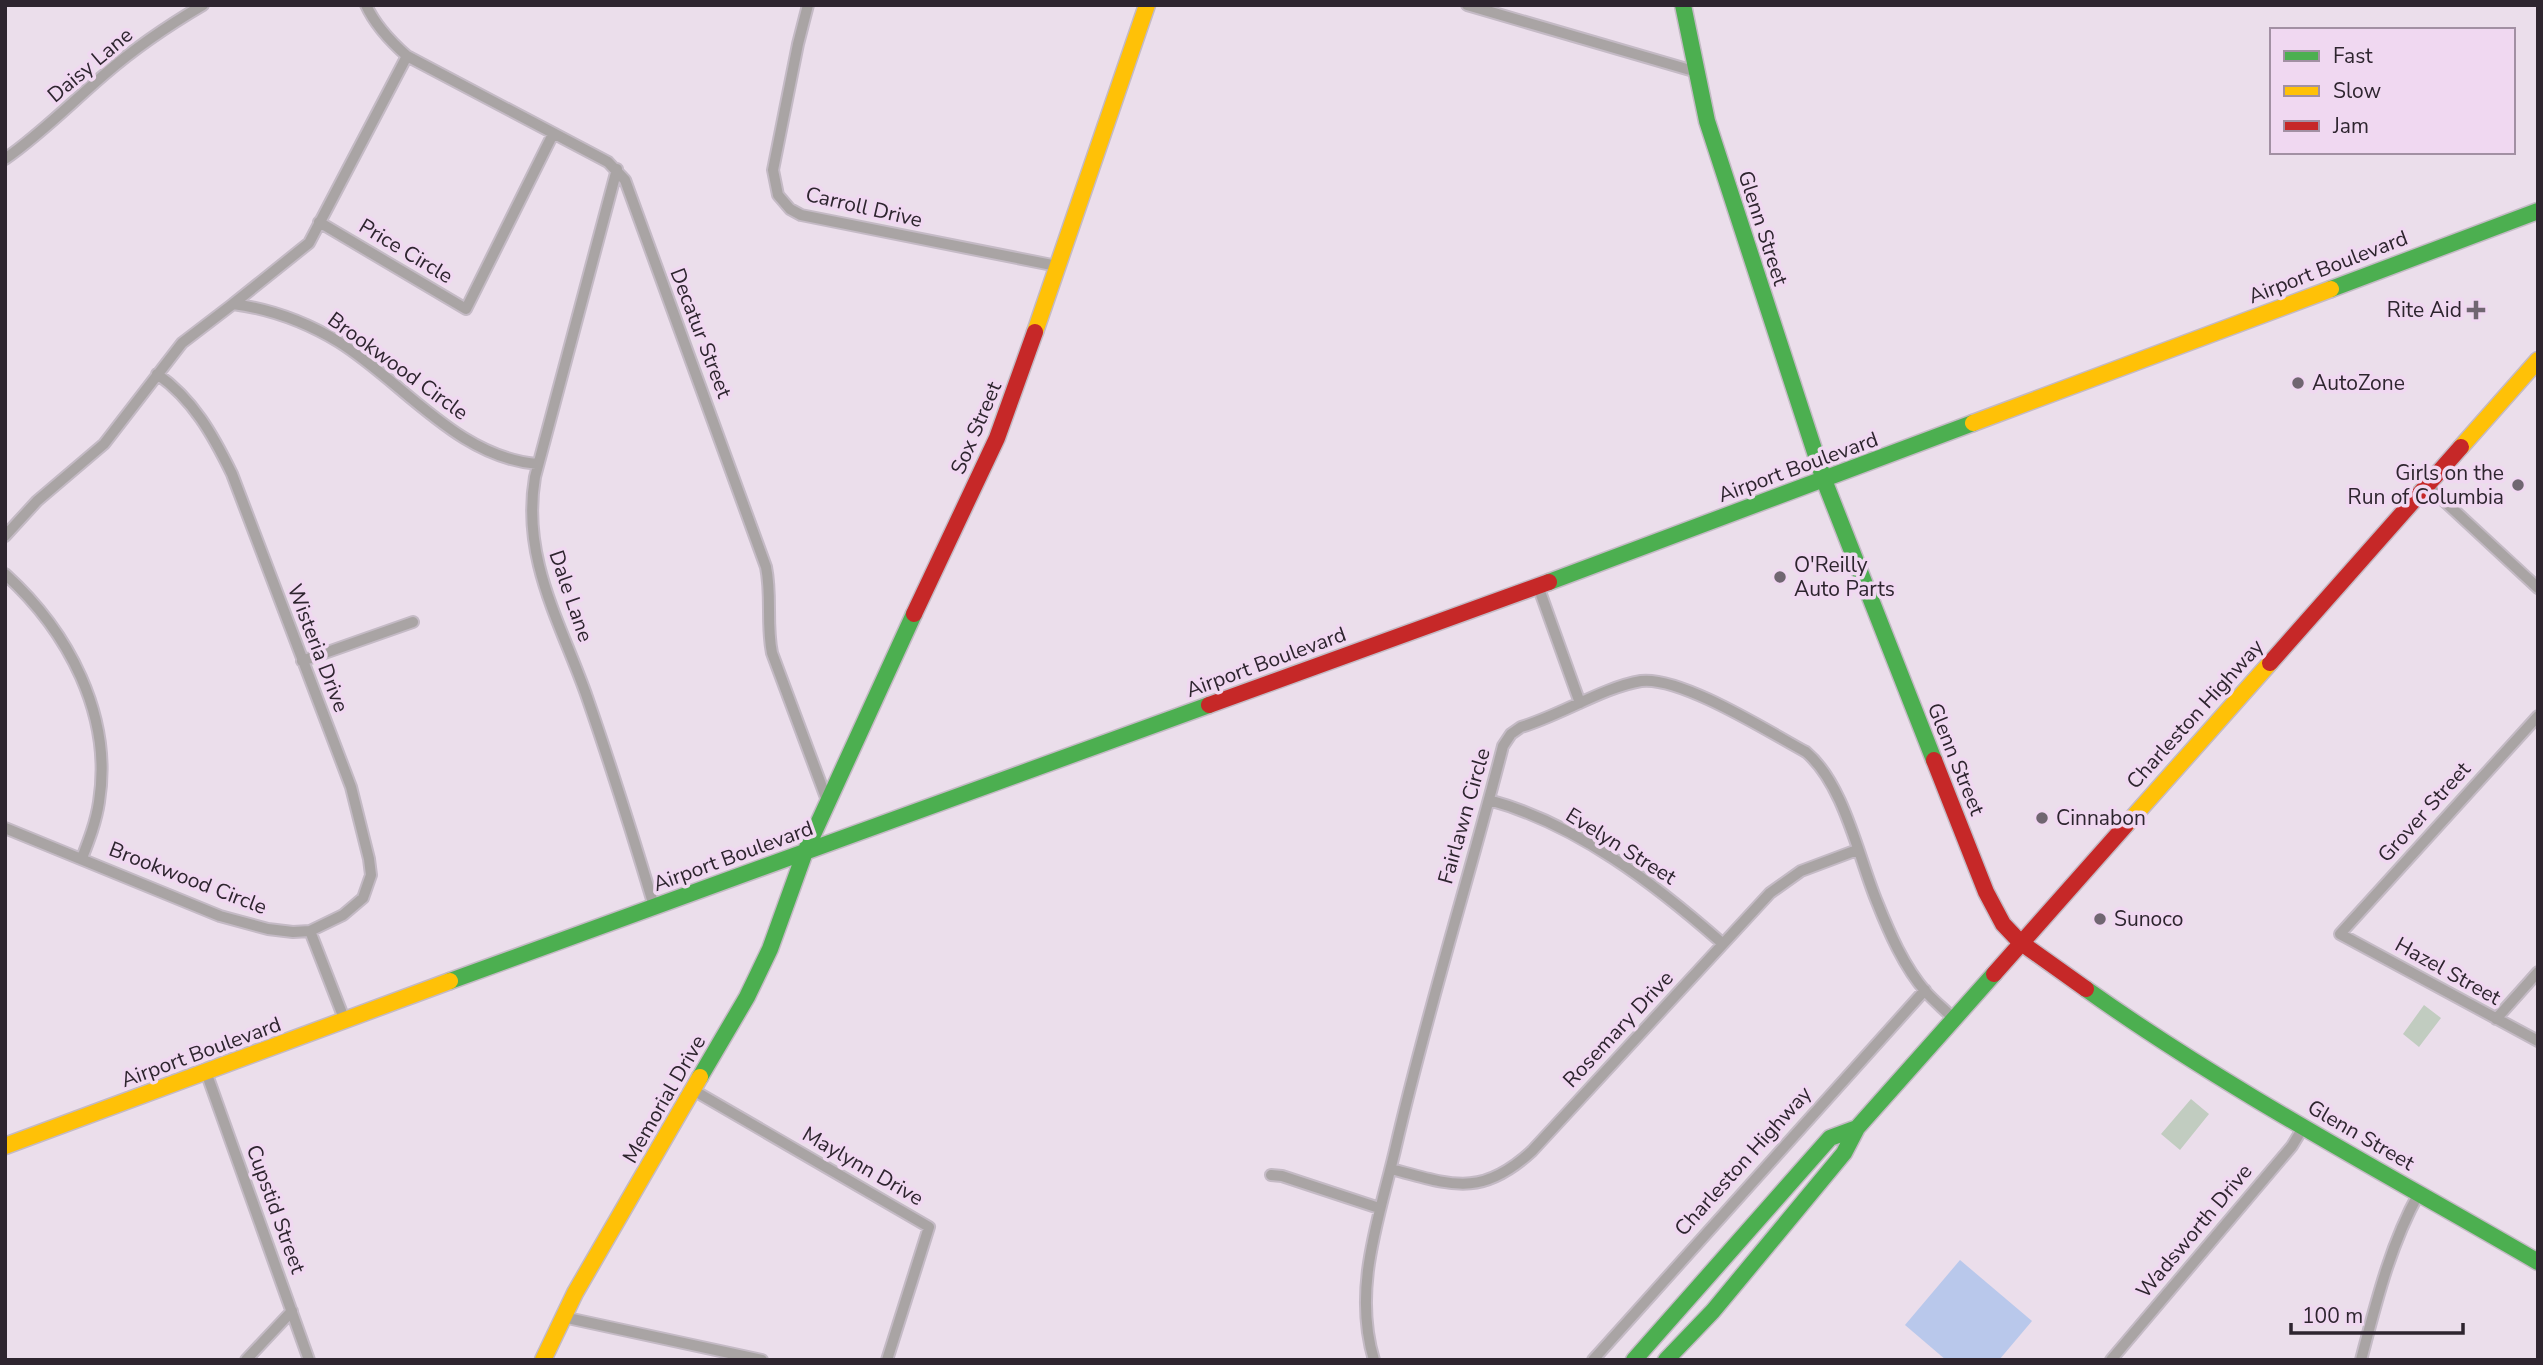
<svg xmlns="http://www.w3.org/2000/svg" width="2543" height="1365" font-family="'Nunito Sans',sans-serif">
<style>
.green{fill:#c1ccc0}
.water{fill:#b9c8eb}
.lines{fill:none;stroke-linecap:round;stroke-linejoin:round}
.street-casing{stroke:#c4bac5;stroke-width:14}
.fast-casing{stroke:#c4bac5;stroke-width:19}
.slow-casing{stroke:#c4bac5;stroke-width:19}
.jam-casing{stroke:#c4bac5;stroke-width:19}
.street{stroke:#a9a4a4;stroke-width:10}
.fast{stroke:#4caf50;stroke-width:16}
.slow{stroke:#ffc107;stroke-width:16}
.jam{stroke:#c62828;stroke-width:16}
.poi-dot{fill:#706671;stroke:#f0d8f1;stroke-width:2.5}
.labels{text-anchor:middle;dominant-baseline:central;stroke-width:7;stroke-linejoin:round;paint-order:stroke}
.street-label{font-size:21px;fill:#2e252f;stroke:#f0d8f1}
.poi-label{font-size:21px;fill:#2e252f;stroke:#f0d8f1;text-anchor:start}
</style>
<rect width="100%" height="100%" fill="#ebdeeb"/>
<path class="green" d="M2424,1005l17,13 -22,29 -16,-13z
M2191,1099l18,15 -29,36 -19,-16z"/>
<path class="water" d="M1960,1260l72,61 -33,39h-53l-41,-35z"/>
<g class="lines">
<g class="street-casing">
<path id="street" d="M366,5c9,20 24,36 41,51l201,106 17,18 141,387c6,29 0,57 6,86l56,150
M808,5l-10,39 -25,126 5,25 12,14 11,6 256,51
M1467,5l230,67
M5,159c36,-25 66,-56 100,-85 30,-26 64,-49 98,-69
M617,169l-82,308c-14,82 26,146 52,220 24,69 46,139 67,209
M319,222l147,87 87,-175
M233,304l76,-61 98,-187
M2428,486l110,102
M5,536l32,-35 67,-57 78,-101 51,-39c38,5 73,18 106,38 64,40 119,116 199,122
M5,574c63,57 108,141 94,228 -3,20 -10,38 -17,56
M1538,586l42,117
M302,661l111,-39
M2538,716l-198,218 198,107
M1489,800c88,24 166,84 233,143
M5,828l215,88 48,13 25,3 17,-1 33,-16 20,-17 8,-23 -2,-16 -18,-72 -119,-313c-19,-39 -39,-75 -75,-100
M310,931l35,90
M2496,1019l42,-47
M206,1072l103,288
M693,1090l236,137 -42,133
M1391,1169c61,16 90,29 141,-18l238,-258 31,-22 56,-21
M1271,1175l11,1 97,32
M563,1317l199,43
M246,1360l46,-49
M1374,1360c-22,-73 6,-144 22,-214 31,-135 73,-267 107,-400l8,-12 10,-7c38,-11 83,-40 120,-46 40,-5 128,51 165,71 38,32 52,104 71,150 12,30 27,65 49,90 8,9 18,17 27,26
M1593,1360l332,-370
M2111,1360l181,-214 12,-20
M2361,1360c15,-57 29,-115 58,-167"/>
</g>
<g class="fast-casing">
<path id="fast" d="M1683,5l24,116 117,359 110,280
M2331,289l207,-78
M1549,582l424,-159
M450,981l759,-276
M2086,989c142,101 301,185 452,273
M700,1077l47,-80 23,-48 35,-97 109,-238
M1634,1360l196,-222 27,-10
M1666,1360l47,-49 131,-158 13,-25 137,-154"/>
</g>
<g class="slow-casing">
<path id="slow" d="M1035,332l112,-327
M1973,423l358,-134
M2461,447l77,-87
M2126,825l144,-162
M5,1146l445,-165
M543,1360l32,-67 125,-216"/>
</g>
<g class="jam-casing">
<path id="jam" d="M914,614l83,-176 38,-106
M2270,663l191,-216
M1209,705l340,-123
M1934,760l52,132 17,32 17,18 66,47
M1994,974l132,-149"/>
</g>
<use href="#street" class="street"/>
<use href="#fast" class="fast"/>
<use href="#slow" class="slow"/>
<use href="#jam" class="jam"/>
</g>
<g class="poi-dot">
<path d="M2472.5 299.5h7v7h7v7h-7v7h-7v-7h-7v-7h7z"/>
<circle cx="2298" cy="383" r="7"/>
<circle cx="2518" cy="485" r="7"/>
<circle cx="1780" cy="577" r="7"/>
<circle cx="2042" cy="818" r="7"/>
<circle cx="2100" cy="919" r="7"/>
</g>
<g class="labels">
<g class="street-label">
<text transform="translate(90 65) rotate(-40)">Daisy Lane</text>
<text transform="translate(864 207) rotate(13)">Carroll Drive</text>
<text transform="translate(1763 228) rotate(72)">Glenn Street</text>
<text transform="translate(406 251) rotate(31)">Price Circle</text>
<text transform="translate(2328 267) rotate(-21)">Airport Boulevard</text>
<text transform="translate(701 333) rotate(69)">Decatur Street</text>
<text transform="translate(398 366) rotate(36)">Brookwood Circle</text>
<text transform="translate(976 428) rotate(-67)">Sox Street</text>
<text transform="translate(1798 467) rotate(-20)">Airport Boulevard</text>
<text transform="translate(571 596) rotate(71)">Dale Lane</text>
<text transform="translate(318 648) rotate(69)">Wisteria Drive</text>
<text transform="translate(1266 662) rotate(-20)">Airport Boulevard</text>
<text transform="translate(2195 714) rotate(-48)">Charleston Highway</text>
<text transform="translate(1956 759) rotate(68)">Glenn Street</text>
<text transform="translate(2424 812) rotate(-48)">Grover Street</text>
<text transform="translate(1464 816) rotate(-74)">Fairlawn Circle</text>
<text transform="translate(1621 846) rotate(32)">Evelyn Street</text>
<text transform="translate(733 856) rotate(-20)">Airport Boulevard</text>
<text transform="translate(188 878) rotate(21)">Brookwood Circle</text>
<text transform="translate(2448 971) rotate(29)">Hazel Street</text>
<text transform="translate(1618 1029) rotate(-47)">Rosemary Drive</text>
<text transform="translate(201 1052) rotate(-20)">Airport Boulevard</text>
<text transform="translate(664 1099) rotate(-60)">Memorial Drive</text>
<text transform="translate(2361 1135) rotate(30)">Glenn Street</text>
<text transform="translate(1743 1161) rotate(-48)">Charleston Highway</text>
<text transform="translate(863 1166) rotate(30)">Maylynn Drive</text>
<text transform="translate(276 1209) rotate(70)">Cupstid Street</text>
<text transform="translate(2194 1231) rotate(-50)">Wadsworth Drive</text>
</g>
<g class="poi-label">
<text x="2462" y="310" text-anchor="end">Rite Aid</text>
<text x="2312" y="383">AutoZone</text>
<text x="2504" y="473" text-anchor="end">Girls on the<tspan x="2504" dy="24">Run of Columbia</tspan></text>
<text x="1794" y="565">O'Reilly<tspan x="1794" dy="24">Auto Parts</tspan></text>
<text x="2056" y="818">Cinnabon</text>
<text x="2114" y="919">Sunoco</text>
</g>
</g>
<rect width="2543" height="1365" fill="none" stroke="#2e252f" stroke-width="14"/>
<rect x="2270" y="28" width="245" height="126" fill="#f0d8f1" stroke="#a290a3" stroke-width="2"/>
<rect x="2284" y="51" width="35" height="10" fill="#4caf50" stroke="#a290a3" stroke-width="2"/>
<text x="2333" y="63" font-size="21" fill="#2e252f">Fast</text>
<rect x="2284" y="86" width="35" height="10" fill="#ffc107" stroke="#a290a3" stroke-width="2"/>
<text x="2333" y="98" font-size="21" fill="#2e252f">Slow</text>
<rect x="2284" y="121" width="35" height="10" fill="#c62828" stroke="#a290a3" stroke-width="2"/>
<text x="2333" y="133" font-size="21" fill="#2e252f">Jam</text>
<path d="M2291 1323v10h172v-10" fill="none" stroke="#2e252f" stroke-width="3.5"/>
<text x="2302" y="1323" font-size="21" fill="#2e252f" stroke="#f0d8f1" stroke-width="5" paint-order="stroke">100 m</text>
</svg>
